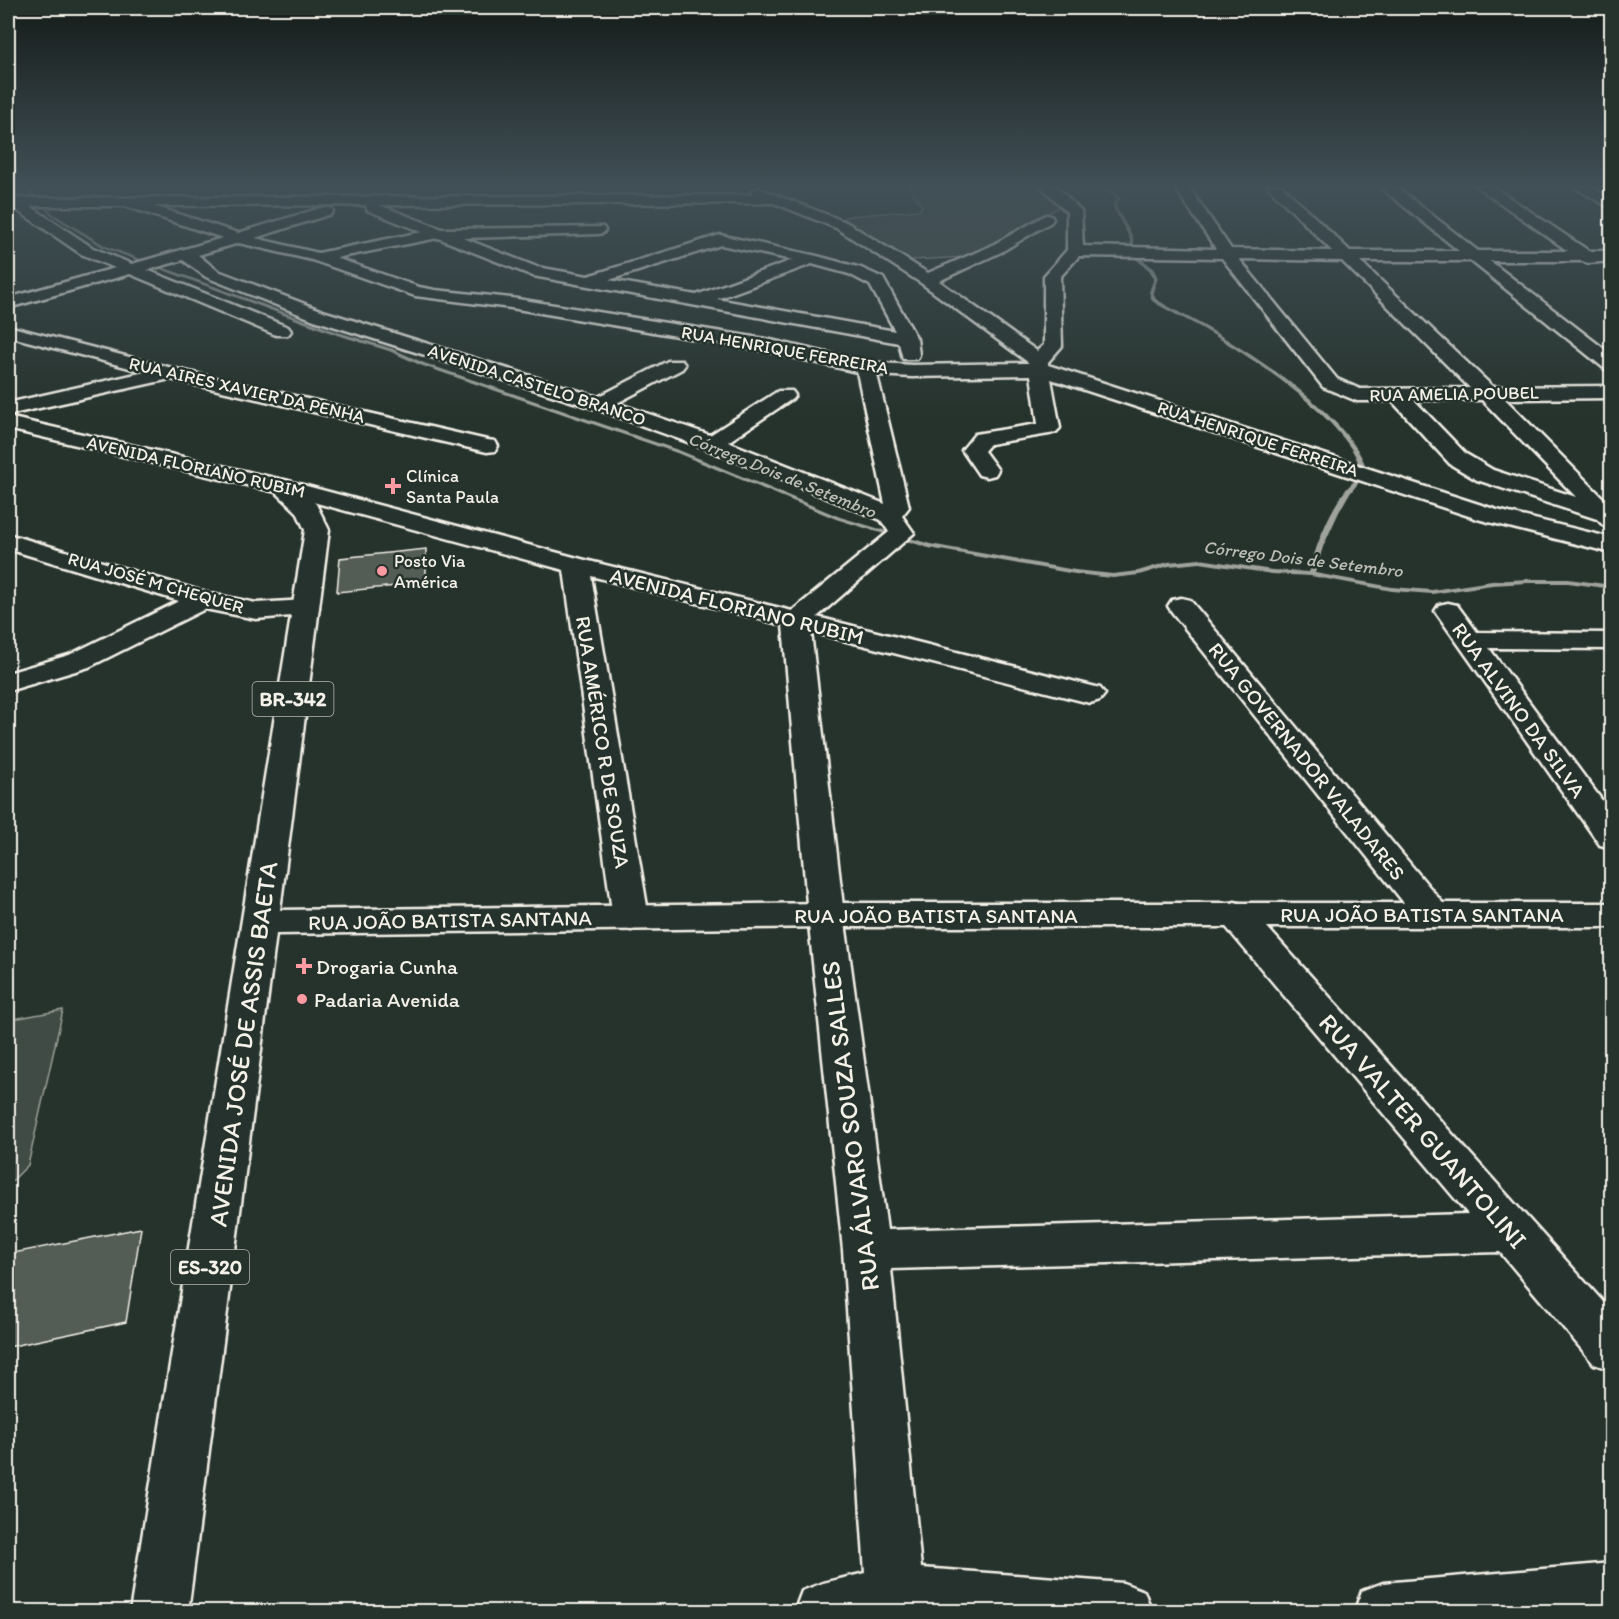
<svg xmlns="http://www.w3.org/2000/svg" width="1619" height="1619" font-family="Itim,sans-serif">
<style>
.green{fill:#414b45;stroke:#9a9e96;stroke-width:1.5}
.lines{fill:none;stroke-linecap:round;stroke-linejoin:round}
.stream{fill:#9fa39b;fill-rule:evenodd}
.building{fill:#525c55;stroke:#f4f1e8;stroke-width:1.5}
.minor-casing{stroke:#f4f1e8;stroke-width:5}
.major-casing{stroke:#f4f1e8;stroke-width:5}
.minor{fill:#26332d;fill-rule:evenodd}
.major{fill:#26332d;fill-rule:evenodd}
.poi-dot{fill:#ff9aa2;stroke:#26332d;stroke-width:2}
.labels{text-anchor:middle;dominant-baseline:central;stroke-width:5;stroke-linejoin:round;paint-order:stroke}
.far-street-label{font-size:18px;fill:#f4f1e8;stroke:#26332d}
.far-water-label{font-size:18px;font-style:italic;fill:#bcbdb5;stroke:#26332d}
.far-poi-label{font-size:18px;fill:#f4f1e8;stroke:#26332d;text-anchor:start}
.shield{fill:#26332d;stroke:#b6b8b0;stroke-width:1.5}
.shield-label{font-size:20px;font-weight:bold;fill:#f4f1e8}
.street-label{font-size:21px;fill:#f4f1e8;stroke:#26332d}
.poi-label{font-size:21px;fill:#f4f1e8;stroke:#26332d;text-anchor:start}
.near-street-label{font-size:26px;fill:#f4f1e8;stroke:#26332d}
</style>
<rect width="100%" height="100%" fill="#26332d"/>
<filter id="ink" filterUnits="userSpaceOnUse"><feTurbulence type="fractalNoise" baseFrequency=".0167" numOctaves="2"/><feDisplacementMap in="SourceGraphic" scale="12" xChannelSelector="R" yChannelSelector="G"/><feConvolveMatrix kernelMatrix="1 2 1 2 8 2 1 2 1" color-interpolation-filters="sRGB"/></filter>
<g filter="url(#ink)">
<path class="green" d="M908,186h135l20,19 -97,52 -55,3 -11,-2 -55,-34 -2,-6 6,-2 70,-6 3,-4z
M63,1010l-35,155 -20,20v-165z"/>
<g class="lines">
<path class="stream" d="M22,186h4l28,28 52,32 232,86 55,17 31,14 257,88 159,66 90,27 145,26 38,4 25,-3 30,-9 32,-3 72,11 37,2c4,-8 4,-16 7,-23 7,-21 23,-58 41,-70l3,2 -12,15 -9,16 -16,35 -8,26 77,14 40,3 60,-9 36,-2h40l44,6v4l-44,-6h-40l-36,2 -60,9 -40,-3 -81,-15 -39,-2 -72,-11 -31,3 -30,9 -26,3 -38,-4 -146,-26 -93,-29 -159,-66 -257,-88 -31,-14 -55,-17 -230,-86 -52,-32z
M1095,186c10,0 20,6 26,13l-4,4v5l16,29 2,14 -3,-1 -3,-13 -16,-29v-5l4,-4 -4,-4z
M1132,254h4l17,14 5,10 -5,14 3,7c17,11 35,19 52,29 50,30 116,72 149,121 4,6 7,13 10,20l-1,1h-4c-4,-6 -6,-14 -10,-20 -30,-46 -100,-92 -147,-120 -17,-10 -36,-18 -53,-29l-3,-9 5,-14 -5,-8 -17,-14z"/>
</g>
<path class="building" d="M426,549v34l-89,9 3,-34z
M141,1228l-15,94 -118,25v-93z"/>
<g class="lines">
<g class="minor-casing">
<path id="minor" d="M1041,186h15l25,25 2,35 133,3 -42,-63h14l43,63 101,2 -65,-65h15l68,65h109l-80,-65h16l83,65h90l-92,-65h16l97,65h23v10l-24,2 -6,-2h-92l122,94v16l-7,-2 -134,-108h-111l133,126 119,-1v12l-107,1 107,108v21l-8,-2 -7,-7 -120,-39 -27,-16 -58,-63h-35l-34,-14 -101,-129 -143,-2 -19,21 2,69 -14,16v3l449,145 115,28v15l-131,-33 -430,-141 9,49 -4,4 -7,2 -59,10 -6,7 14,19 -3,5 -8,2 -8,-2 -17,-25 13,-16 63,-10 -7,-49 -119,2 -35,-2 32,132 -7,9 12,17 -97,84 283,71 5,6 -5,6 -10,3 -279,-71 33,283 43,315 581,-16 -246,-292 -5,-8 5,-8 13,-4 13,4 364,406v58l-18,-6 -94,-112 -609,17 30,299 202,15 21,8 8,21h-358l8,-21 21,-8 42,-10 -22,-323 -35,-335 -25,-290 -192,-49 58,342 -5,9 -13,3 -13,-3 -5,-9 -49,-348 -288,-78 -3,-5 3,-5 8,-2 301,80 207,51 97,-79 -8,-12 -177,-72 -111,-40 -279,-88 -108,-43 -23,-17 -36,10 141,57 3,4 -3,4h-12l-146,-61 -122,34v-10l107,-30 -34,-14 -70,-48h-3v-11l9,3 736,-3 -2,-3 7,-4 88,34 82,51 63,-27 55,-31 5,1 2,3 -2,3 -50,30 -62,29 98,70 7,-6v-69l23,-26v-38zM774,203l62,25 85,55 108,80 -117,2 -46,-3 -100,-23 -255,-41 -76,-8 -16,-3 -83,-29 102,-20 95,38 366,67 4,16h14l2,-4 -2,-16 -34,-61 -22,-10 -44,-12 -97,-21 -132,41 -51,-9 -74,-29 135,-4 5,-1 2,-3 -2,-3 -161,2 -63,-24zM366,205l1,5 55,22 -104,21 -63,-15 76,-24 2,-3 -2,-3h-10l-83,25 -85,-27zM30,206h95l98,32 -91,26 -39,-16zM239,243l73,17 103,36 96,12 255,43 91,21 28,132 -157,-62 64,-43 3,-4 -3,-4h-14l-68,44 -93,-32 65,-34 3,-4 -3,-4h-14l-70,36 -272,-85 -108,-41 -20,-16zM721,245l72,15 -97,35 -87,-15zM1239,259l103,2 128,127 -110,1 -23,-10zM812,264l37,10 21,11 25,46 -178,-32zM1414,400h68l94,97 -83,-27 -27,-16z
M1573,186h17l22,13v10z
M8,326l164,42 315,72 8,1 3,5 -3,5 -8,1 -317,-73 -162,36v-12l137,-31 -137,-36z
M8,534l199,59 49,10 50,-3 9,2 4,6 -4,6 -59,5 -51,-10 -116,58 -81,24v-18l61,-18 110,-54 -171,-52z
M1181,598l9,2 256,307 5,8 -5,8 -13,4 -13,-4 -248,-311 -4,-6 4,-6z
M1448,603l9,2 20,27 135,1v16l-123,-1 123,166v34l-12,-3 -165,-234 4,-6z
M1612,1563v49h-258l8,-21 21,-8z"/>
</g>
<g class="major-casing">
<path id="major" d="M8,417l284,65 24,22 13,26 -49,380 546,-7h786v24h-786l-550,7 -88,678h-58l175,-1082 -8,-18 -21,-20 -268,-63z"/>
</g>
<use href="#minor" class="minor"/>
<use href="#major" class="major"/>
</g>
</g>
<linearGradient id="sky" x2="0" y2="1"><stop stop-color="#151c19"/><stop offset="0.45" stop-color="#415057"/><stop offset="1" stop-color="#415057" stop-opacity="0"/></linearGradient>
<rect width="1619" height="413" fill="url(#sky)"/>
<g class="poi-dot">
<path d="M390 477h6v6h6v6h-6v6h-6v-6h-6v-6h6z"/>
<circle cx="382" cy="571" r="6"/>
<path d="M301 957h6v6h6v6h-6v6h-6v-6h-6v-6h6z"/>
<circle cx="302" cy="999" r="6"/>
</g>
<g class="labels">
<g class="far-street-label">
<text transform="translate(785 350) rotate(10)">RUA HENRIQUE FERREIRA</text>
<text transform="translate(537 385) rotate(18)">AVENIDA CASTELO BRANCO</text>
<text transform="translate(247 390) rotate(13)">RUA AIRES XAVIER DA PENHA</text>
<text transform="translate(1454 394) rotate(-1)">RUA AMELIA POUBEL</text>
<text transform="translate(1258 439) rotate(18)">RUA HENRIQUE FERREIRA</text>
<text transform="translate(196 467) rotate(13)">AVENIDA FLORIANO RUBIM</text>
<text transform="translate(156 583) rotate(16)">RUA JOSÉ M CHEQUER</text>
</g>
<g class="far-water-label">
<text transform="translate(782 475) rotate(22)">Córrego Dois de Setembro</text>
<text transform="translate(1303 559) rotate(7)">Córrego Dois de Setembro</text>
</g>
<g class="far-poi-label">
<text x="406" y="476">Clínica<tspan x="406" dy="21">Santa Paula</tspan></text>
<text x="394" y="561">Posto Via<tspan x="394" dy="21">América</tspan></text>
</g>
<g class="shield">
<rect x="252.5" y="682" width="81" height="34" rx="4.5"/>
<rect x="171" y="1250" width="78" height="34" rx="4.5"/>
</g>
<g class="shield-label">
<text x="293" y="699">BR-342</text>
<text x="210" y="1267">ES-320</text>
</g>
<g class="street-label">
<text transform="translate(737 606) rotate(14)">AVENIDA FLORIANO RUBIM</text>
<text transform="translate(1519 710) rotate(54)">RUA ALVINO DA SILVA</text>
<text transform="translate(603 742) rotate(81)">RUA AMÉRICO R DE SOUZA</text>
<text transform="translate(1307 761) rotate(51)">RUA GOVERNADOR VALADARES</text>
<text x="1422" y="914">RUA JOÃO BATISTA SANTANA</text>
<text x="936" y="915">RUA JOÃO BATISTA SANTANA</text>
<text transform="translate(450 920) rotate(-1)">RUA JOÃO BATISTA SANTANA</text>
</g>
<g class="poi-label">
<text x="316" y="966">Drogaria Cunha</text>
<text x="314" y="999">Padaria Avenida</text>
</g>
<g class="near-street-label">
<text transform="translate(243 1044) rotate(-82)">AVENIDA JOSÉ DE ASSIS BAETA</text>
<text transform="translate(850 1126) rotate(-97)">RUA ÁLVARO SOUZA SALLES</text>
<text transform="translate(1423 1131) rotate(49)">RUA VALTER GUANTOLINI</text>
</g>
</g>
<rect width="1619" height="1619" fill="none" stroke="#26332d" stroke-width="30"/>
<rect x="15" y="15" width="1589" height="1589" fill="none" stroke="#f4f1e8" stroke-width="2" filter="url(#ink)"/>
</svg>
